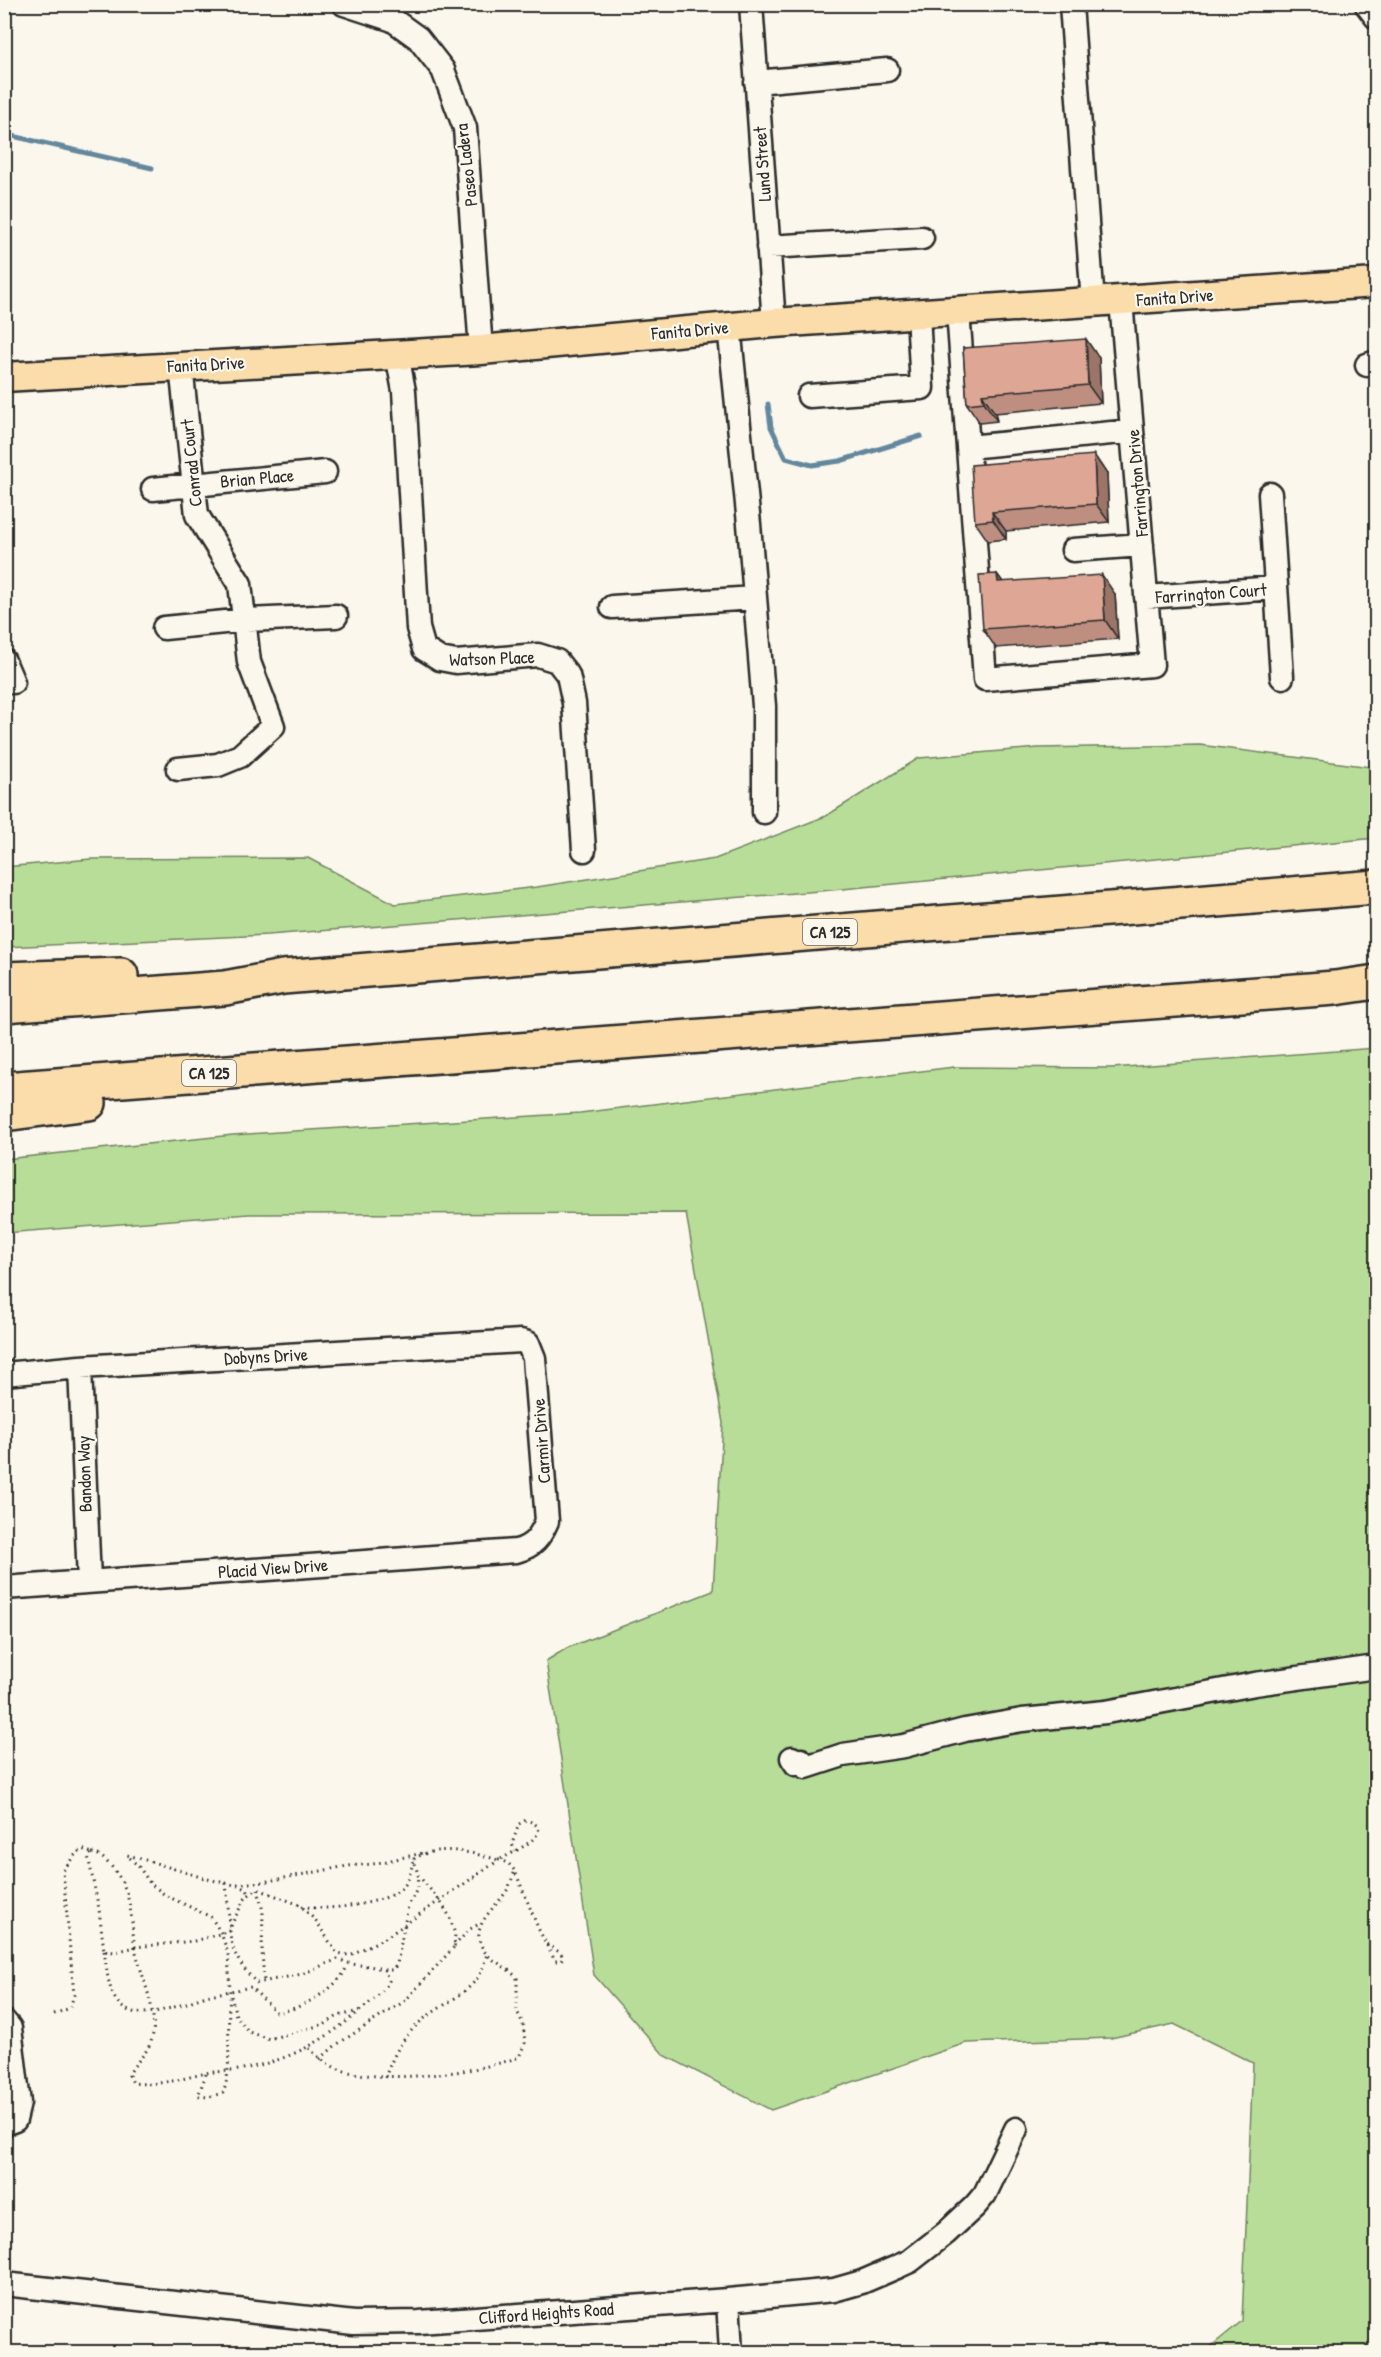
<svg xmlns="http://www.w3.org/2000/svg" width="1381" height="2357" font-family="'Patrick Hand',sans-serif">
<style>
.green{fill:#b8dd98;stroke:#728462;stroke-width:1.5}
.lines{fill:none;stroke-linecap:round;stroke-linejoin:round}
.stream{stroke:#63879d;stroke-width:5}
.minor-casing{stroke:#2b2b2b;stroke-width:27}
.major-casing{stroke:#2b2b2b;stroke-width:33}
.highway-casing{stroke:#2b2b2b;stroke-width:38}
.path{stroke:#2b2b2b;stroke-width:3;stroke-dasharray:1.5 4.5;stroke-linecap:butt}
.minor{stroke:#fbf7ec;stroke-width:22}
.major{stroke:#fbddab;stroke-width:28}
.highway{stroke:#fbddab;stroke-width:33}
.wall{fill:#be8f80;stroke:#2b2b2b;stroke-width:1.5}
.shaded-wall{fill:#9b7468;stroke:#2b2b2b;stroke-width:1.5}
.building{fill:#dda695;stroke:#2b2b2b;stroke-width:1.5}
.labels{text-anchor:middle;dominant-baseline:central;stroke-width:4.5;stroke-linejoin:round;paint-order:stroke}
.shield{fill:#fbf7ec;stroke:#696865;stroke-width:1.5}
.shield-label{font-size:16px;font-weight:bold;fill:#2b2b2b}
.street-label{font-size:18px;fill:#2b2b2b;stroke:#fbf7ec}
</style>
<rect width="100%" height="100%" fill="#fbf7ec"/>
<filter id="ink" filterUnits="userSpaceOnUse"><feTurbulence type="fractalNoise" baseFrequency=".0167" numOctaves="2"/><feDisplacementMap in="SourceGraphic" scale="12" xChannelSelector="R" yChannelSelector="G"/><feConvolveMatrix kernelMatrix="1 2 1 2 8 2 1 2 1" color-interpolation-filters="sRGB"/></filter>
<g filter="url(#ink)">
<path class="green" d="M1200,745l171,22 5,-1v72l-544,52 -564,45 -263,12v-80l86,-8 217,-1 87,46 142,-17 178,-28 111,-43 93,-58 119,-10z
M1376,1048v1304h-172l38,-31 11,-258 -79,-39 -63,14 -145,5 -195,67 -107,-55 -70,-80 -48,-314 21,-13 146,-57 10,-168 -37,-210 -437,1 -244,19v-74l228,-24 347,-22 374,-46 158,1z"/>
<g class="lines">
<path class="stream" d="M4,134l148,34
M768,404l3,23 15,31 26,7 28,-4 81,-25"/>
<g class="minor-casing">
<path id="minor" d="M344,4l49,16 25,18 25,32 22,58 16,222
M751,4l23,319
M1071,4l22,299
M1366,4l10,13
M756,82l131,-12
M768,247l154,-9
M958,311l27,368 167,-14 -31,-364
M729,326l20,198 15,182v106
M397,354l7,37 14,237 6,21 16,10 16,3 82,-7 19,6 11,14 6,28 10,147
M1367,365l9,-3
M809,396l113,-8 -4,-75
M968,447l164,-16
M153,489l172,-17
M1270,494l12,183
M1073,550l69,-5
M1146,597l130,-9
M612,607l143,-9
M164,628l81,-8 91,-4
M4,661l9,21
M178,769l40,-4 22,-9 33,-30 -24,-64 -9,-78 -43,-69 -16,-149
M80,1367l9,214
M4,1374l76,-7 441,-26 7,2 6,15 13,163c-7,16 -14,26 -31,30l-512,37
M792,1758l4,6 5,-4 5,7 37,-12 61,-9 61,-16 57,-10 84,-8 149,-28 121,-17
M4,2021l6,7 9,75 -4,17 -11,4
M4,2284l350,39 65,-1 309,-22 106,-10 28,-8 35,-15 13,-6 36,-28 29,-27 10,-12 31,-65
M728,2300l3,52"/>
</g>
<g class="major-casing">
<path id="major" d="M4,377l477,-27 293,-27 602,-40"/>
</g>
<g class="highway-casing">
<path id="highway" d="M4,979l117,-4
M4,1005l221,-17 58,-11 1093,-90
M4,1089l1331,-101 41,-6
M4,1114l85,-11"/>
</g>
<path class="path" d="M92,1853c8,1 13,7 19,13 22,25 19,50 24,81l-20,5 -11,-1 -5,-42 -11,-53z
M226,1883l4,44
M237,1884l26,-2 84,-16 26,-2 50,-11
M258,1889l5,23 -1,39 2,31
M248,1892l-1,-3c-15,-6 -31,-7 -46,-12 -25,-7 -49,-16 -74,-22l12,12 11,16 15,12 46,22 10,16 7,20 2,39 6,24 13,16 20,7 56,-15 13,-8 21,-5
M302,1906c21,6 87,-2 101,-19 7,-7 7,-17 11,-26
M230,1931l-36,10 -59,6c5,29 27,70 15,97 -5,12 -16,19 -21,31l4,8c25,3 49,-4 73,-10 10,-2 21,-1 32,-3 48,-9 81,-25 119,-57 12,-10 25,-18 32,-32l-5,-11c-17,-7 -28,-2 -46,-11l-36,15 -45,9c-14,-13 -26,-31 -27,-51 0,-7 6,-16 9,-22 4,-10 9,-16 19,-21l42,16 16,16 20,31 9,3 7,-1 33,-16 114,-78 9,3 7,8 24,59 16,31h6l2,-3 -2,-5 -15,-9
M454,1946l16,-17 11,-6
M104,1951c3,16 3,35 12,49 17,29 71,1 94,-5 14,-3 27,-5 41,-8l25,25c21,0 66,-25 71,-47
M384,1970h9l4,-6 11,-58 9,-17 1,-14
M54,2014l16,-6 4,-13 -11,-124 10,-14 9,-8 10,4
M309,2048c9,9 18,17 30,21 43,16 137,4 180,-12l6,-14 -2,-19 -6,-13v-33c-9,-11 -24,-16 -32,-26 -18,-25 8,-41 21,-60 4,-6 6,-14 9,-21
M320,2059l16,-14 69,-44 49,-54 1,-12 -5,-18 -10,-16 -22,-26 -4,-16c24,-16 59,-6 85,1 10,-6 63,-29 27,-40l-7,4 -7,20 3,7
M206,2074l-8,22 10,1 15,-4c10,-23 3,-68 7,-95
M385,2078c7,-20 16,-38 31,-52 17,-18 54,-31 65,-54 2,-5 4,-12 6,-18"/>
<use href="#minor" class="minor"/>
<use href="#major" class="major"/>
<use href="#highway" class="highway"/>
</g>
<path class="wall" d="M963,348l136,10 2,45 -106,10 2,8 -17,2 -13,-19z
M1094,455l13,19 2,48 -103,9v8l-18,2 -13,-19z
M997,574l6,8 112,12 3,45 -122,9 -13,-19z"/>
<path class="shaded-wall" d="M1086,339l13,19 2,45 -13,-18z
M982,394l13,19 2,8 -13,-19z
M1094,455l13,19 2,48 -13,-18z
M992,512l14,19v8l-13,-19z
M997,574l13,18 -12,-10z
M1102,575l13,19 3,45 -13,-19z"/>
<path class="building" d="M1086,339l2,46 -106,9 2,8 -17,2 -4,-56z
M1094,455l2,49 -104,8 1,8 -18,2 -4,-57z
M997,574l1,8 104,-7 3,45 -122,9 -4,-54z"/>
</g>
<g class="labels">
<g class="shield">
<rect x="803" y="919" width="54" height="26" rx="4.5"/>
<rect x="182" y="1060" width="54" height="26" rx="4.5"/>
</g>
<g class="shield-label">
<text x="830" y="932">CA 125</text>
<text x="209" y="1073">CA 125</text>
</g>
<g class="street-label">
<text transform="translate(762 164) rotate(-94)">Lund Street</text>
<text transform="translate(466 165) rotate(-97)">Paseo Ladera</text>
<text transform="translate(1175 297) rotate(-4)">Fanita Drive</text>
<text transform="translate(690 330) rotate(-5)">Fanita Drive</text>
<text transform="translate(206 364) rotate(-3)">Fanita Drive</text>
<text transform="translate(191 463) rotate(-96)">Conrad Court</text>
<text transform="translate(257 478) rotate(-5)">Brian Place</text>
<text transform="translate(1137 483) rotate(-95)">Farrington Drive</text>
<text transform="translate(1211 593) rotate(-4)">Farrington Court</text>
<text transform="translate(492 658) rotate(-2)">Watson Place</text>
<text transform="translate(266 1356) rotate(-3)">Dobyns Drive</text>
<text transform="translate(541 1441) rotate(-94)">Carmir Drive</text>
<text transform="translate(84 1474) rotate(-92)">Bandon Way</text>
<text transform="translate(273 1568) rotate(-4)">Placid View Drive</text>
<text transform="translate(546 2313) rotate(-4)">Clifford Heights Road</text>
</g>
</g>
<rect width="1381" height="2357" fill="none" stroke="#fbf7ec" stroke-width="24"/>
<rect x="12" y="12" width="1357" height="2333" fill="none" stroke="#2b2b2b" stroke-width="2" filter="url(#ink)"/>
</svg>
